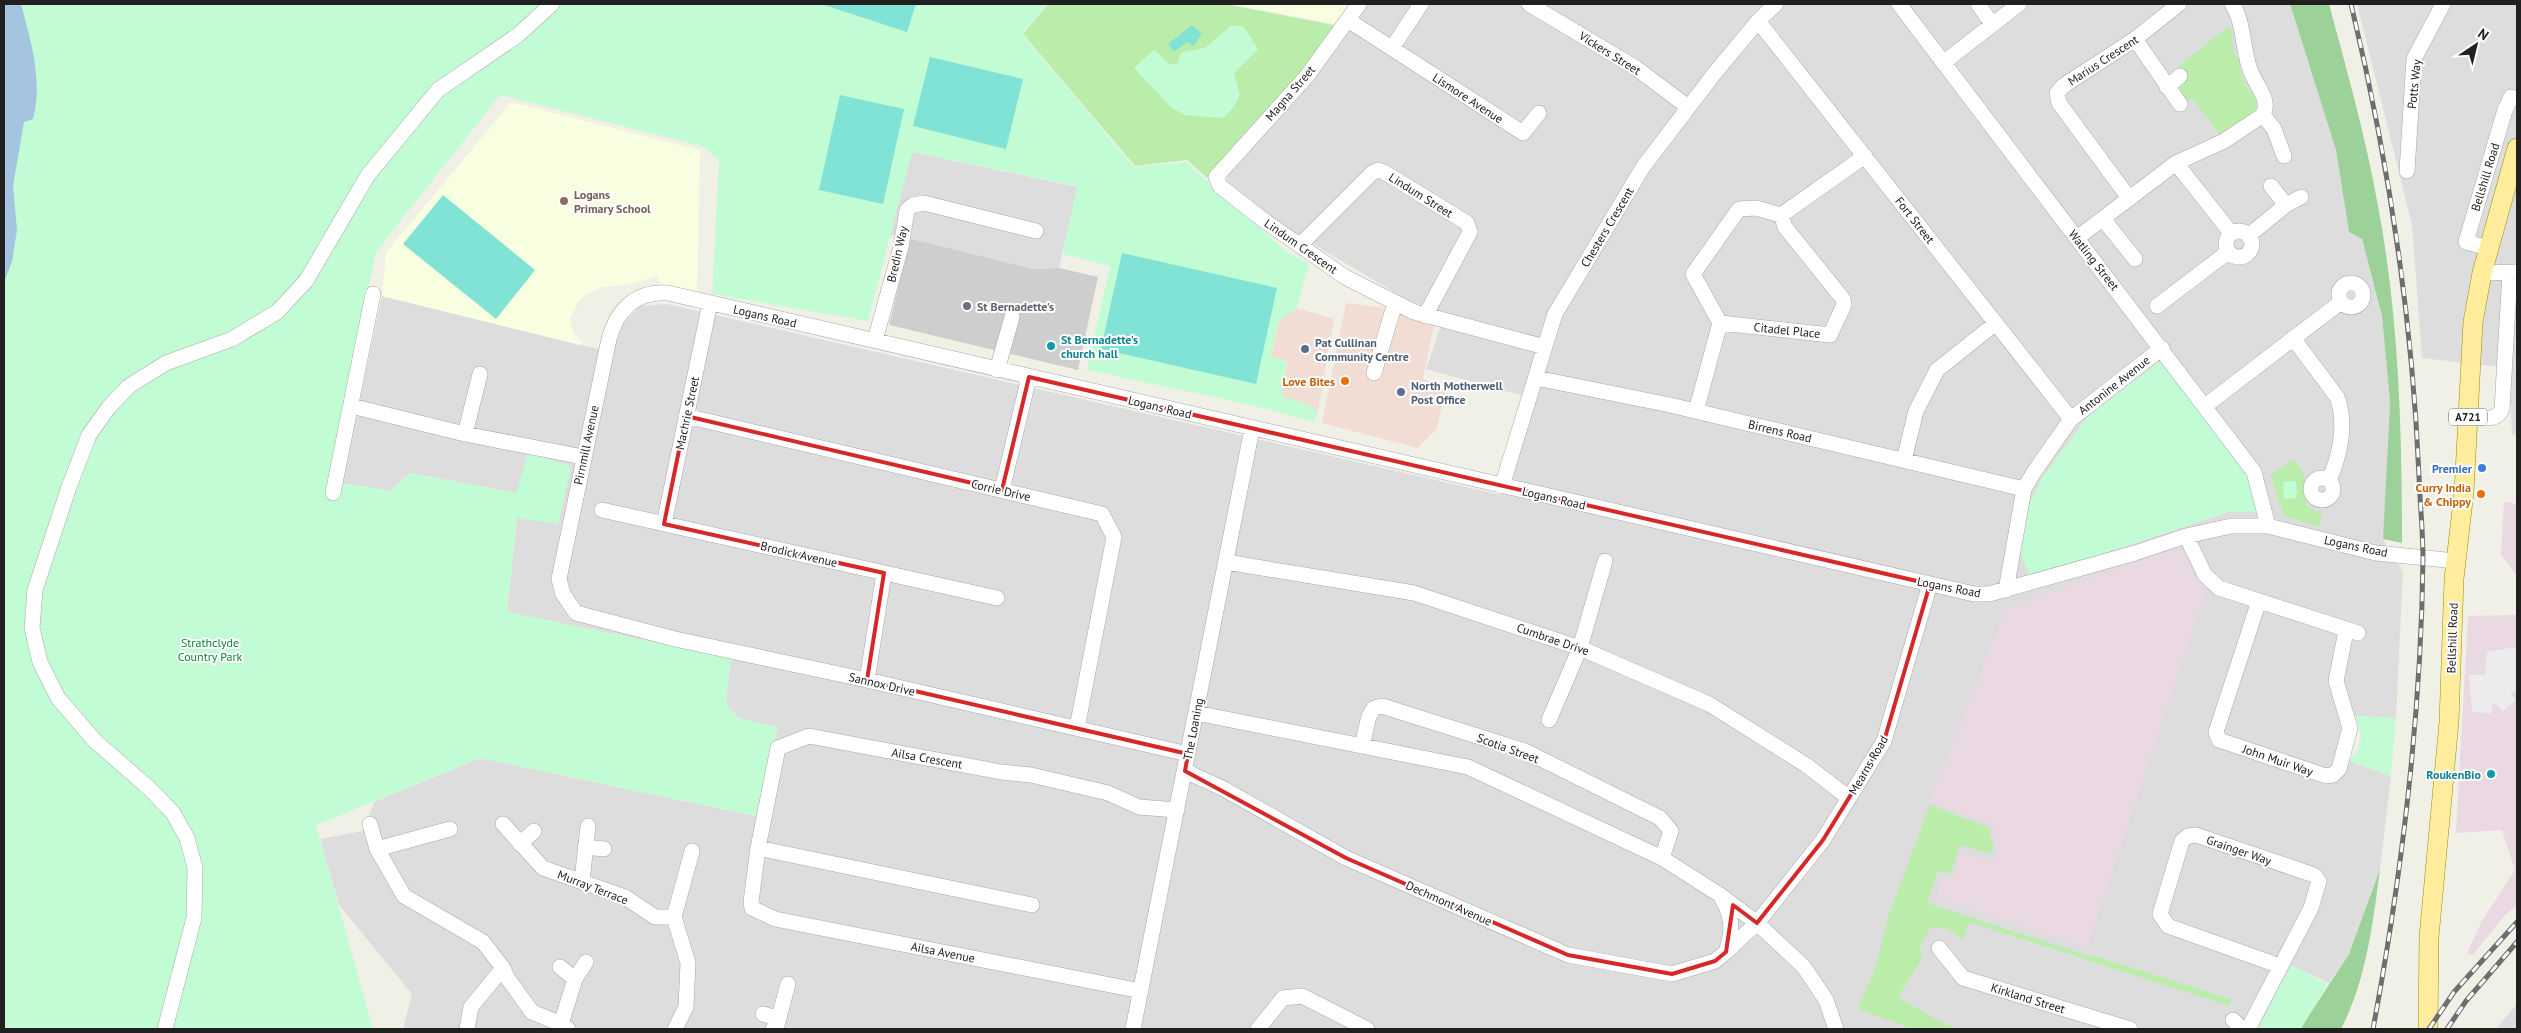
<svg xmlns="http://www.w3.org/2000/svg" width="2521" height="1033" font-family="'PT Sans',sans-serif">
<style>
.residential{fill:#dedddd}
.commercial{fill:#f2ddd5}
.industrial{fill:#ead8e2}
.education{fill:#f8ffe1}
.religious{fill:#cecece}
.grass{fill:#bbedaa}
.forest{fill:#9cd299}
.park{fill:#c2fcd5}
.pitch{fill:#81e3d5}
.parking{fill:#ececec}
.water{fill:#a5c4e0}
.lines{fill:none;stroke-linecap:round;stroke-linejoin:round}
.minor-casing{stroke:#a7a7a7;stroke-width:16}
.major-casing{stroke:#9c8e00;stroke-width:20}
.minor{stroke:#fff;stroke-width:15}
.major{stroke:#ffed9d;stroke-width:19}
.rail-casing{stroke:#6e6e6e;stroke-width:5}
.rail{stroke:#fff;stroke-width:3;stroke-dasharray:9;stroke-linecap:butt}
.marked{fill:none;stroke:#d62828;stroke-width:4;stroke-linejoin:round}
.education-dot{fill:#8d6e63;stroke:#fff;stroke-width:2}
.worship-dot{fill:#6b7280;stroke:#fff;stroke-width:2}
.culture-dot{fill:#0f9aa8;stroke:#fff;stroke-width:2}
.service-dot{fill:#5c6f8a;stroke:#fff;stroke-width:2}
.food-dot{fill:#e8710a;stroke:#fff;stroke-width:2}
.shop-dot{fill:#3f7fe0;stroke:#fff;stroke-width:2}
.labels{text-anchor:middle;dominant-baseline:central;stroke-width:4;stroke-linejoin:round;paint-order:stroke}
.shield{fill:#fff;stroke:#636363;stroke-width:1}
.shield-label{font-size:11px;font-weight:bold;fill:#202020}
.street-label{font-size:12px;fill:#202020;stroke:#fff}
.education-label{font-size:12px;font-weight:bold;fill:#785e54;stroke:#fff;text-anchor:start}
.worship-label{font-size:12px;font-weight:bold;fill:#5b616d;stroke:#fff;text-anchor:start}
.culture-label{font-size:12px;font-weight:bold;fill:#0d838f;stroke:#fff;text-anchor:start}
.service-label{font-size:12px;font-weight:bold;fill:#4e5e75;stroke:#fff;text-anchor:start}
.food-label{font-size:12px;font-weight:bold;fill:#c56008;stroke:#fff;text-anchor:end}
.shop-label{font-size:12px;font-weight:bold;fill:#366cbe;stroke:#fff;text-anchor:end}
.park-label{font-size:12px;fill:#078530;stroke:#fff}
</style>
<rect width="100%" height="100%" fill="#f1f0e6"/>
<path class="residential" d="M1368,4h922l46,146 13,82 13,7 20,77 8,86 -7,137 20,33 -7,146 -42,-2 -11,14 6,31 42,15 -11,93 -31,85 -20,29 -38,-17 -33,63h-1855l9,-35 -73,-89 -19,-66 43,-8 11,-29 106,-44 275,58 23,-89 -39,-8 -13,-15 4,-46 -223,-46 10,-95 41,7 13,-58 -55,27 -106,-20 -20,18 -48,-8 40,-187 228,56 11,-26 19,-20 27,-2 834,191 34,-96 -109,-30 19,-56 -36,-12 -96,-57 -85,-55 -1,-14 80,-87z
M2357,4h160v432l-5,-1 -3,-67 -87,-10 -10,-133z
M912,152l166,35 -19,81 -25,1 -144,-34z
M2517,1004v25h-21z"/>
<path class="commercial" d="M1346,303l55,7 33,15 -11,54 23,7 -9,43 -20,19 -95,-25z
M1297,308l37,11 -16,92 -9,-6 -28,-9 6,-34 -16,-4 8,-39z"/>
<path class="industrial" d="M2504,502l13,2v401l-12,10 -32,40 -6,-2 15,-32 33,-51 -13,-40 -46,3 12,-217 48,-1v-40l-15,-21z
M2180,547l25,47 -118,353 -150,-49 5,-19 15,-1 1,-26 36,10 3,-10 -5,-28 -62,-22 76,-193z"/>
<path class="education" d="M1230,4h119l-14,20z
M511,102l189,48 -3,143 -36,-9 -3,-8 -31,9 -26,2 -21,12 -10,19 3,15 8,8 -1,4 -198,-49 4,-43z"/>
<path class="religious" d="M910,239l124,30 25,-1 39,9 -20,93 -189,-45z"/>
<path class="grass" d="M1048,4h177l109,21 -31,49 -41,48 -55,56 -20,-18 -52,6 -112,-132z
M2230,25l5,31 5,4 -1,8 8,21c10,5 13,16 5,25l-32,21 -28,-37 -6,4 -8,-12 8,-15 -8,-8z
M2294,460l10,13 1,7 -2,6 4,19 8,6h7l-3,16 -35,-11 -14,-41z
M1930,805l59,23 4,16 -1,10 -32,-9 -9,28 -13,-2 -11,32 165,54 2,-1 137,43 -2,7 -260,-84 -7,19c-9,-12 -17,-14 -31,-14l-11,19 2,13 -24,38 40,24 21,8h-47l-54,-20 18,-43 13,-52z"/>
<path class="forest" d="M2290,4h39c18,67 37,134 49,202 21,111 24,224 24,337l-19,-4 7,-137 -8,-86 -20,-77 -13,-7 -13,-82z
M2380,869c-7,54 -14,112 -39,160h-41l49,-75z"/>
<path class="park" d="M4,4h1043l-25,30 112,133 52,-5 101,90 22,12 -12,44 -18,13 -8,36 16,4 -6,35 28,9 9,6 -4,11 -59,-16 -168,-36 23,-104 -47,-12 14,-68 -165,-34 -44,169 -156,-27 7,-134 -17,-14 -202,-51 -124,157 -46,229 60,10 20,-18 106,20 12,-40 43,13 -13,58 -41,-6 -10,94 224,46 -5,46 13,15 39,8 -22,89 -276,-58 -164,67 57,204h-369z
M1231,26h12l15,23 -24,24 6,22 -7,13 -10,10 -38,-3 -13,-7 -38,-40 20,-18 16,15 8,-2 2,-8 3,-3 22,-4z
M2159,362l3,1 84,107 13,42h-30l-199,66 -10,-28 9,-44 12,-27 48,-64z
M2296,481l1,17 -13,1 -1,-17z
M2354,716l42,2 -5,58 -42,-15c1,-3 3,-4 5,-6 10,-11 7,-29 0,-39z
M2291,965l36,19 -26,45h-43z"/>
<path class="pitch" d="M821,4h95l-9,28z
M1192,25l10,9 -8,12 -7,-4 -13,10 -6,-8z
M930,57l93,22 -17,70 -93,-23z
M840,95l64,14 -21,95 -64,-14z
M443,195l92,75 -39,49 -93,-75z
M1122,253l155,35 -21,96 -155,-35z"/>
<path class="parking" d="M2517,647v44l-6,2 5,7 -13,11 -8,-8 -3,2 -1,9 -19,-3 -3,-36h16l2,-23z"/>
<path class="water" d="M4,4h17c10,37 22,77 12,115l-9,3 -11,64 4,44 -5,32 -8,20z"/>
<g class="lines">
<g class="minor-casing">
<path id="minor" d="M1359,4l-52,72 -91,101 4,9 42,33 83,58 69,35 131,35
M1529,4l107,64 52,39
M1899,4l355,468 14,54
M1978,4l14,20
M1348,20l175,113 16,-20
M1758,21l313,398
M2135,39l45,65
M1392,48l29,-44
M1943,63l76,-59
M2167,87l13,-11
M2263,115l11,14 10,27
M2176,163l55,70
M2407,171l7,-112 29,-55
M2271,186l15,19
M2129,198l-70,-95 -2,-10 6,-7 72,-47 44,-35
M2103,219l32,40
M2226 244a13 13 0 1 1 26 0a13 13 0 1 1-26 0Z
M2248,236l38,-31 15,-8
M2077,238l99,-75 48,-22 39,-26c8,-16 -7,-29 -12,-43 -9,-21 -6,-49 -19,-68
M1300,245l72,-72 6,-3 6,2 83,51 3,9 -45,84
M2488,248l-22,-6 39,-132 6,-13 6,2
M2482,273l35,-1
M2339 295a12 12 0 1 1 24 0a12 12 0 1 1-24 0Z
M2157,306l71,-54
M1720,323l110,12 14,-30 -1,-6 -58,-72 -4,-12
M2293,338l44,59c10,26 3,59 -8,83
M875,340l26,-93 6,-37 6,-5 11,-2 112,28
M997,370l15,-53
M1374,373l21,-70
M1536,378l134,27 354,84
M351,406l114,28 118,23
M2205,406l136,-104
M1696,411l24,-88 -27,-49 46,-65 17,-1 25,7 84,-59
M686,416l416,98 12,23 -37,191
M2468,416c12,1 28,7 34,-7l8,-136
M465,434l15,-60
M1904,460l12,-49 21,-41 59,-47
M2311 489a11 11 0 1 1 22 0a11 11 0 1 1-22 0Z
M1502,486l53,-172 88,-147 71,-93 44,-53 18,-17
M1002,490l27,-113
M333,493l40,-199
M602,510l395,88
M664,524l46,-221
M2186,536l19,39 14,13 139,45
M1226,562l188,31 166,55 129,56 97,61 43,33
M2006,590l18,-101 10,-17 37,-53 91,-71
M2259,601l-43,131 3,8 107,36 7,-1 6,-6 11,-41 -14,-47 10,-50
M867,680l17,-107
M1196,713l272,54 194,91 58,37 37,28 47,44 22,33 10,29
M1549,720l31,-72 25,-87
M1362,746l7,-30 5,-8 8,-2 143,45 135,67 11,13 -9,27
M1188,754l-321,-74 -192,-41 -99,-26 -13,-19 -4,-15 50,-240c8,-29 26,-48 59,-46l1306,301h15l146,-41 51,-17 45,-10h37l108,27 80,8
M1185,771l37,17 124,70 222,97 104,19 43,-13 11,-9 31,-29 66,-83 61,-99 46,-157
M370,824l7,25 27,47 79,46 20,26 5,11 24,33 29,12 7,5
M503,824l40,44 82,29 30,20h19
M520,844l14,-13
M585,847l19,2
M758,848l274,57
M377,849l73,-20
M582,881l6,-55
M1722,899c11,18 11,33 4,53
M1939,948l24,30 167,51
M560,967l15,12
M1141,991l-366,-72 -23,-11 -1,-6 7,-54 20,-100 31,-12 192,36 30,3 77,18 31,14 38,3
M763,1014l16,5
M2233,1020l9,9
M561,1024l14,-45 11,-17
M165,1029l29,-111 1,-50 -8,-30 -14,-25 -23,-24 -55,-48 -37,-43 -18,-36 -8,-34 3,-38 34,-103 20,-52 20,-28 20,-21 37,-23 66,-24 45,-27 29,-31 62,-106 70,-85 80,-55 34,-31
M467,1029l4,-22 32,-39
M675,1029l11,-22 2,-44 -14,-46 18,-66
M773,1029l4,-4 11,-41
M1133,1029l119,-600
M1258,1029l25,-31 19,-2 65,33
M2248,1029l63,-121 8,-27 -5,-6 -118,-40 -8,1 -6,5 -22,73 8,12 112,40"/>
</g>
<g class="major-casing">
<path id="major" d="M2428,1029l1,-92 20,-215 5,-143 10,-87 9,-170 9,-49 35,-125"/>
</g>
<use href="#minor" class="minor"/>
<use href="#major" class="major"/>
<g class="rail-casing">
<path id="rail" d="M2351,4c38,158 61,310 68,472 1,28 4,56 4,83 -2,158 -21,315 -50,470
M2429,1029l25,-37 63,-70
M2447,1029l19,-28 51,-59"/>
</g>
<use href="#rail" class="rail"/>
</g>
<path class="marked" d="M1029,377l901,207 -46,157 -61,99 -66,83 -24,-18 -7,47 -11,9 -43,13 -104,-19 -222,-97 -161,-87 3,-17 -321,-74 17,-107 -220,-49 22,-108 316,74z"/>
<circle class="education-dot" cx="564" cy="201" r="5"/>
<circle class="worship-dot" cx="967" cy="306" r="5"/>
<g class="culture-dot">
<circle cx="1051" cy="346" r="5"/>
<circle cx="2491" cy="774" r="5"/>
</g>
<g class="service-dot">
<circle cx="1305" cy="349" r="5"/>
<circle cx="1401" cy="392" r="5"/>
</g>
<g class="food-dot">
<circle cx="1345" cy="381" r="5"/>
<circle cx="2481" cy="494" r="5"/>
</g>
<circle class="shop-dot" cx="2482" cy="468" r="5"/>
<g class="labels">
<rect class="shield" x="2449" y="408.5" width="38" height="17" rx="4"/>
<g class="shield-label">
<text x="2468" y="417">A721</text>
</g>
<g class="street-label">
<text transform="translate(1610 53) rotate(32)">Vickers Street</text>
<text transform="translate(2103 60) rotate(-33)">Marius Crescent</text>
<text transform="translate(2414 84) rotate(-84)">Potts Way</text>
<text transform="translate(1290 93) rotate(-49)">Magna Street</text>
<text transform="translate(1468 98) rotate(33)">Lismore Avenue</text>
<text transform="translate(2485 177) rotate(-73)">Bellshill Road</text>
<text transform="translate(1421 195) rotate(32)">Lindum Street</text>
<text transform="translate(1915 220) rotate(52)">Fort Street</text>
<text transform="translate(1607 227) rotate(-59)">Chesters Crescent</text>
<text transform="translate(1301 246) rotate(35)">Lindum Crescent</text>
<text transform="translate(897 254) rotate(-77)">Bredin Way</text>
<text transform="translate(2094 260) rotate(52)">Watling Street</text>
<text transform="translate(765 316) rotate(13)">Logans Road</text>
<text transform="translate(1787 330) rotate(6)">Citadel Place</text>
<text transform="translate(2114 385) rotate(-38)">Antonine Avenue</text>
<text transform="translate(1160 407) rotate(13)">Logans Road</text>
<text transform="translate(687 413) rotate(-78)">Machrie Street</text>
<text transform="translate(1780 431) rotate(13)">Birrens Road</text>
<text transform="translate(586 445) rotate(-78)">Pirnmill Avenue</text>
<text transform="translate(1001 490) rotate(13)">Corrie Drive</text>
<text transform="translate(1554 498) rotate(13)">Logans Road</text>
<text transform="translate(2356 546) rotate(12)">Logans Road</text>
<text transform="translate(799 554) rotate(13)">Brodick Avenue</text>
<text transform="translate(1949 587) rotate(11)">Logans Road</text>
<text transform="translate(2452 638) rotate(-88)">Bellshill Road</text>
<text transform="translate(1553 639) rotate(19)">Cumbrae Drive</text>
<text transform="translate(882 684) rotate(13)">Sannox Drive</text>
<text transform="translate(1193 729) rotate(-79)">The Loaning</text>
<text transform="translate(1508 748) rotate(20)">Scotia Street</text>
<text transform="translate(927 758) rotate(10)">Ailsa Crescent</text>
<text transform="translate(2278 760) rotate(19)">John Muir Way</text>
<text transform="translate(1868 765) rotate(-60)">Mearns Road</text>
<text transform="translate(2239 850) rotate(19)">Grainger Way</text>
<text transform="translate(593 887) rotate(21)">Murray Terrace</text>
<text transform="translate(1449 903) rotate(24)">Dechmont Avenue</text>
<text transform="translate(943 952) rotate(11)">Ailsa Avenue</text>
<text transform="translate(2028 998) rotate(17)">Kirkland Street</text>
</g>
<g class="education-label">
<text x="574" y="194">Logans<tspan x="574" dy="14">Primary School</tspan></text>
</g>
<g class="worship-label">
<text x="977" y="306">St Bernadette's</text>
</g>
<g class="culture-label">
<text x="1061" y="339">St Bernadette's<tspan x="1061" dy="14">church hall</tspan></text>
<text x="2481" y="774" text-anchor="end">RoukenBio</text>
</g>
<g class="service-label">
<text x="1315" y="342">Pat Cullinan<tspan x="1315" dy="14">Community Centre</tspan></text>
<text x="1411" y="385">North Motherwell<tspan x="1411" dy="14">Post Office</tspan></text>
</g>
<g class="food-label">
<text x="1335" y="381">Love Bites</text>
<text x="2471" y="487">Curry India<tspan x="2471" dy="14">&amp; Chippy</tspan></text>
</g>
<g class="shop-label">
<text x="2472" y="468">Premier</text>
</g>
<g class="park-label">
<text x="210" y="642">Strathclyde<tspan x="210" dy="14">Country Park</tspan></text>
</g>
</g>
<rect width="2521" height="1033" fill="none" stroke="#202020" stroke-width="10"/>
<g transform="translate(2476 45) rotate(35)" stroke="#ffffff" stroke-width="4" paint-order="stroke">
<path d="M0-4L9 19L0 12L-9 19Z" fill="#202020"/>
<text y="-8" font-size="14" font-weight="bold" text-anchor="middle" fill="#202020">N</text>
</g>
</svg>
